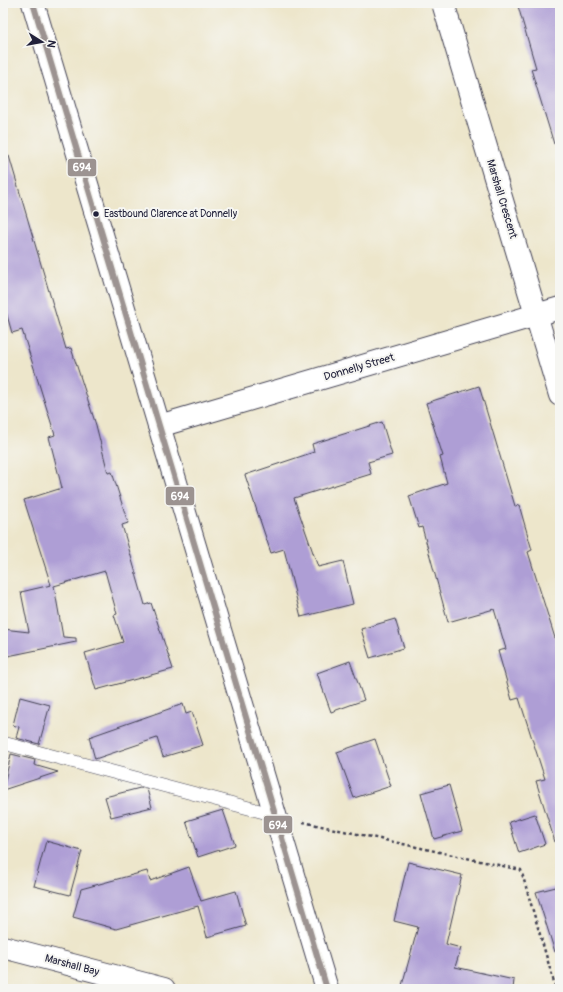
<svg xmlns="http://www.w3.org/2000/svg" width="563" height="992" font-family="Pangolin,sans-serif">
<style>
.building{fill:#ae9ed5}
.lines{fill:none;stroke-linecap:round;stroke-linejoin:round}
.service-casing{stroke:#403f51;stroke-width:14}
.minor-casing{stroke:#403f51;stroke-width:24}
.tertiary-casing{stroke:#403f51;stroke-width:24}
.path{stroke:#403f51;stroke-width:2.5;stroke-dasharray:3 3;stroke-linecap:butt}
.service{stroke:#fff;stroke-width:13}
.minor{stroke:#fff;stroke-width:22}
.tertiary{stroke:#fff;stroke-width:22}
.bus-1-casing{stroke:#f6f6f2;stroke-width:9}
.bus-1{stroke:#9c9391;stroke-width:6}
.bus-dot{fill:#22223b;stroke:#f6f6f2;stroke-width:1.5}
.labels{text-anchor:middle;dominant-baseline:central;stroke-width:4;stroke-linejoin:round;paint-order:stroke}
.bus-label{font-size:10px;fill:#22223b;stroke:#f6f6f2;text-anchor:start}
.street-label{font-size:11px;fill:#22223b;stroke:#f6f6f2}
.line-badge{stroke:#f6f6f2;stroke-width:1.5}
.badge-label{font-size:11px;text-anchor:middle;font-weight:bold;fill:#fff}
</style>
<rect width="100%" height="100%" fill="#f6f6f2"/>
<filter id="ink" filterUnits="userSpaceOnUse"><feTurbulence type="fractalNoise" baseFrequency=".025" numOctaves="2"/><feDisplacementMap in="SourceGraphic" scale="8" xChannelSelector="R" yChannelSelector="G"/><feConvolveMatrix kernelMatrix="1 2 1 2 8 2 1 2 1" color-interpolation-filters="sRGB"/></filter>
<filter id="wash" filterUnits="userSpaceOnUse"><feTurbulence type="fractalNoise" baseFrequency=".012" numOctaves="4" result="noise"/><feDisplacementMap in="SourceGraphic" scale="16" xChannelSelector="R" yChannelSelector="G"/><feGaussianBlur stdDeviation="0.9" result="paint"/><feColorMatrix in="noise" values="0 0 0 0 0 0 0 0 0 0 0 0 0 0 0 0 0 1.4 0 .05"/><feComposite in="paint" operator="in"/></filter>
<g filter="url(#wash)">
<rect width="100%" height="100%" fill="#ede6cb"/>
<g id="blocks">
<path class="building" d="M530,3h30v140l-6,1 -23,-75 5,-1 -18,-62z
M3,156h6l57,193 5,-1 25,77 12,48 4,-1 16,51 -6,2 23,80 6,-2 22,66 -77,21 -11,-37 38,-11 -9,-27 3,-1 -12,-43 -51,15 9,51 13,1v4l-73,15v-28l26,3 -8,-40 30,-7 -27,-85 38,-12 -13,-51 6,-2 -33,-105 -10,3 -9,-32z
M479,386l36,120 4,-1 13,45 -4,2 32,102v187l-5,1 -19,-61 9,-2 -26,-81 -7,2 -14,-49 8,-2 -12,-40 -46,13 -26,-95 -3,1 -10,-32 38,-13 -7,-26 3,-1 -17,-53z
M382,422l10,33 -24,7 3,12 -77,24 24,69 25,-6 10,43 -52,13 -17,-68 -13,4 -26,-78 69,-23 -2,-8z
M395,619l9,29 -34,10 -9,-29z
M350,661l14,39 -33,12 -14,-39z
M20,697l30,8 -11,39 -23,-6 3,-11 -6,-2z
M183,704l3,10 6,-2 11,33 -40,12 -6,-19 -62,21 -6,-22z
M375,739l16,47 -37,12 -17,-46z
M11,754l24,6 -1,5 24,7 -55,18z
M449,785l13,46 -28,8 -13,-46z
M140,788l7,1 5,18 -41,10 -6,-20z
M223,810l12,35 -37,12 -12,-36z
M535,814l10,30 -26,9 -10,-31z
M46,841l36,10 -12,44 -36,-9z
M408,862l54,13 -16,69 15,4 -6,19 59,13 -1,9h-112l17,-62 -24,-6z
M189,867l12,34 35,-10 10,35 -39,11 -9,-31 -82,23 -43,-12 8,-28 66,-18 3,10z
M560,886v66h-5l-19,-60z"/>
</g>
</g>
<g filter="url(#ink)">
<use href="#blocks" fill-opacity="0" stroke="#403f51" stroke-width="1"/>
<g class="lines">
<g class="service-casing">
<path id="service" d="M3,743l272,72"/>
</g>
<g class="minor-casing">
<path id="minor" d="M443,3l117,392
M159,426l401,-118
M3,947l161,42"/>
</g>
<g class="tertiary-casing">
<path id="tertiary" d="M33,3l294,986"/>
</g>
<path class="path" d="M303,822l218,48 35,119"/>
<use href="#service" class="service"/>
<use href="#minor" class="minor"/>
<use href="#tertiary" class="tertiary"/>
<g class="bus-1-casing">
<path id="bus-1" d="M33,3l294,986"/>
</g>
<use href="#bus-1" class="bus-1"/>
</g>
</g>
<circle class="bus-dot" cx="96" cy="214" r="3.5"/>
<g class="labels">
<g class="bus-label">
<text x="104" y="214">Eastbound Clarence at Donnelly</text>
</g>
<g class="street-label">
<text transform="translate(502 199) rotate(73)">Marshall Crescent</text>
<text transform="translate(359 367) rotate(-16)">Donnelly Street</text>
<text transform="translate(72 965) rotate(15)">Marshall Bay</text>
</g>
</g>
<g class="line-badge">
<rect x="67" y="158" width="30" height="19" rx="4" fill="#9c9391"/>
<rect x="165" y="486" width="30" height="20" rx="4" fill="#9c9391"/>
<rect x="263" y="815" width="30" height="19" rx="4" fill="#9c9391"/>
</g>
<g class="badge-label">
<text x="82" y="171">694</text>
<text x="180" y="500">694</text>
<text x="278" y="829">694</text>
</g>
<rect width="563" height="992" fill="none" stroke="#f6f6f2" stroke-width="16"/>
<g transform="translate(42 42) rotate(101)" stroke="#f6f6f2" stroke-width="3" paint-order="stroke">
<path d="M0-3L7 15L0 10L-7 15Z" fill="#22223b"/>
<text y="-6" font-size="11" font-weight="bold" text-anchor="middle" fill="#22223b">N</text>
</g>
</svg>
